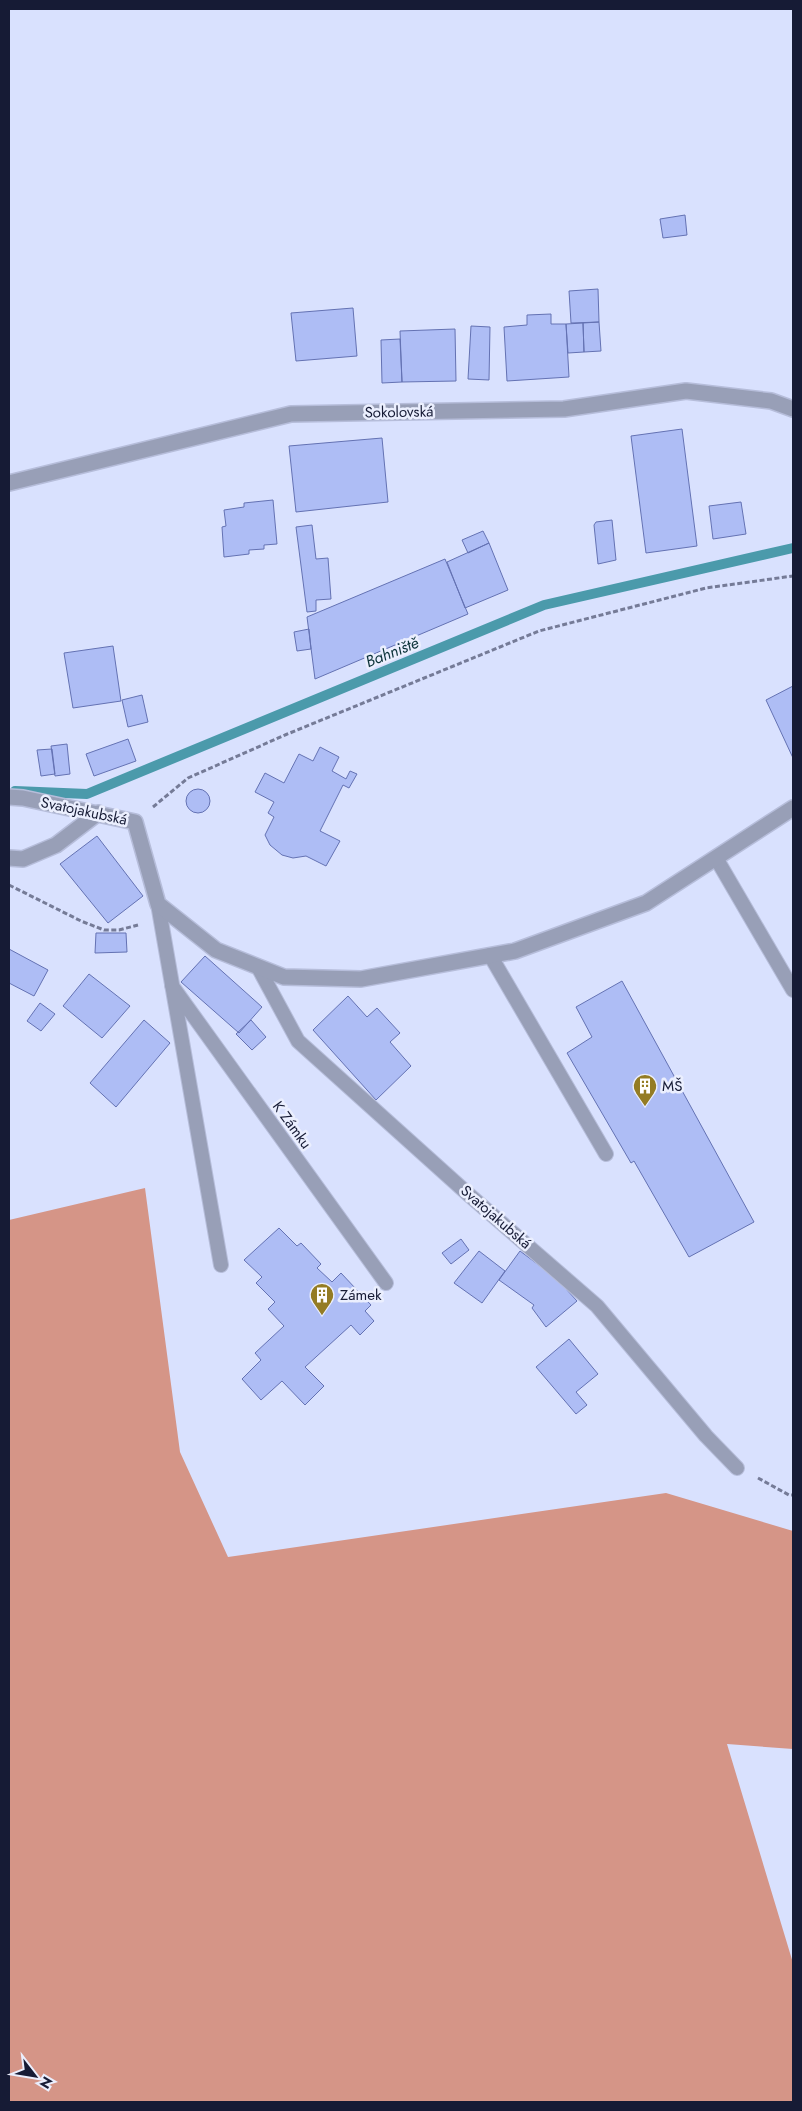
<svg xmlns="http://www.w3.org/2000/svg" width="802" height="2111" font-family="Jost,sans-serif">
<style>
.forest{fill:#d59587}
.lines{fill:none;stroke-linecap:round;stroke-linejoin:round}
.stream{stroke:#4b9aab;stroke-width:10}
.building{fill:#aebdf5;stroke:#6472b3}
.lane-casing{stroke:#b6bdda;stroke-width:16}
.street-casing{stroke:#b6bdda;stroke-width:18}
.path{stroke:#757b97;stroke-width:3;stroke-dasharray:5 2.5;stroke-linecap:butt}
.lane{stroke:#989fb7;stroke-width:14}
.street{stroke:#989fb7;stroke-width:15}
.labels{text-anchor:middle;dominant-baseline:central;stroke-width:5;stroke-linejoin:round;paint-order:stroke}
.street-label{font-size:15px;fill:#161b35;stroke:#ebeffe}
.poi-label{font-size:15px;fill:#161b35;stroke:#ebeffe;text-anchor:start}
.water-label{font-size:16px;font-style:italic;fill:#0b3239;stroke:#ebeffe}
</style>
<rect width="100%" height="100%" fill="#d9e1fe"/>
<path class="forest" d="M145,1188l35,264 48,105 438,-64 127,38v218l-66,-5 66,219v139h-784v-882z"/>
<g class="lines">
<path class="stream" d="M15,791l72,3 457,-189 249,-57"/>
</g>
<path class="building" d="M685,215l2,20 -24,3 -3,-19z
M598,289l1,33 -28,1 -2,-32z
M353,308l4,48 -61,5 -5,-48z
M551,314v10h15l3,53 -62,4 -3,-54 23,-2v-10z
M599,322l2,29 -17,1 -1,-29z
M583,323l1,29 -16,1 -2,-29z
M471,326l19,1 -1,53 -21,-1z
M455,329l1,52 -54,1 -2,-51z
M400,339l2,43 -20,1 -1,-43z
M682,429l15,117 -51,7 -15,-117z
M382,438l6,64 -92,10 -7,-66z
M273,500l4,44 -13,1v4l-15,1v4l-25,3 -2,-30 4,-1 -2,-16 20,-3v-4z
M741,502l5,32 -33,5 -4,-33z
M612,520l4,40 -18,4 -4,-39 2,-3z
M312,525l4,34 12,-1 3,41 -15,1v11l-9,1 -11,-85z
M483,531l6,12 -21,10 -6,-13z
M489,543l19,47 -43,18 -18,-46z
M445,559l23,55 -153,65 -8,-62z
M309,629l2,20 -14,2 -3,-19z
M113,646l8,55 -48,7 -9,-55z
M793,686v72l-27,-58z
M142,695l6,27 -20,5 -6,-27z
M128,739l8,22 -42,15 -8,-22z
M67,744l3,30 -15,2 -4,-30z
M320,747l19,10 -7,14 14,8 4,-8 7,3 -8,14 -6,-3 -23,46 20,10 -14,25 -20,-10 -13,2 -11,-3 -12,-10 -5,-10 9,-18 -6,-4 6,-11 -19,-10 10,-19 19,10 15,-29 14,7z
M52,749l3,25 -14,2 -4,-26z
M186 801a12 12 0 1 1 24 0a12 12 0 1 1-24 0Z
M97,836l46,60 -35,27 -48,-59z
M96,933h30l1,19 -32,1z
M9,949l39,21 -14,26 -25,-13z
M205,956l57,51 -23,26 -58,-51z
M89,974l41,32 -28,32 -39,-32z
M622,981l132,241 -65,35 -55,-96 -3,2 -64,-110 25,-16 -16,-30z
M348,996l19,21 10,-9 23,25 -10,9 21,24 -35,34 -63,-70z
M40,1003l15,11 -14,17 -14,-10z
M144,1020l26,23 -54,64 -26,-24z
M251,1020l15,17 -14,13 -16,-16z
M279,1228l18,18 4,-3 20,21 -4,4 15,14 9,-9 30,32 -6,6 9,10 -14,14 -9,-10 -46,42 19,19 -19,19 -23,-24 -21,19 -19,-21 19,-19 -6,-7 29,-27 -16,-17 7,-7 -19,-19 6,-6 -18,-17z
M461,1239l8,11 -18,14 -9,-11z
M479,1251l26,20 -23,32 -28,-20z
M520,1251l36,27 21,23 -31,26 -14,-19 2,-3 -35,-25z
M569,1339l29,35 -22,18 11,13 -11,9 -40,-47z"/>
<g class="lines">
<g class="lane-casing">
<path id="lane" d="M716,858l77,132
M158,904l63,361
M490,955l116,199
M258,967l40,74 170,153 129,112 109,130 31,32
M172,986l214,297"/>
</g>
<g class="street-casing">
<path id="street" d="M9,483l282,-69 273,-5 122,-18 85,10 22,8
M9,797l14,1 112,24 23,82 58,46 68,27 77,2 154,-28 131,-48 147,-95
M9,858l14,1 33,-14 42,-32"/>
</g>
<path class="path" d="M153,807l35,-29 97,-43 254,-104 167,-43 87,-12
M9,885l72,36 23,9h15l19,-5
M758,1478l31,17h4"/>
<use href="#lane" class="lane"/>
<use href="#street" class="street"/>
</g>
<defs>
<g id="building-pin" transform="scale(1.25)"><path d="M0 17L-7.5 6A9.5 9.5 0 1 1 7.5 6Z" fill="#947c24" stroke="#ebeffe"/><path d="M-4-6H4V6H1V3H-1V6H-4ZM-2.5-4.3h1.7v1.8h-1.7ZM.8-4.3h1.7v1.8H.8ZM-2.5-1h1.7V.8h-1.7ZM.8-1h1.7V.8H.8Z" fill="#fff"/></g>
</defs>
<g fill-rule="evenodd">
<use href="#building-pin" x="645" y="1086"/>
<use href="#building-pin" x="322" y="1295"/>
</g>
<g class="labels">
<g class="street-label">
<text transform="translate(399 412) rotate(-1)">Sokolovská</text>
<text transform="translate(84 811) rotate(12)">Svatojakubská</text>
<text transform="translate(292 1125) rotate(54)">K Zámku</text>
<text transform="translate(496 1217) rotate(41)">Svatojakubská</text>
</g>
<g class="poi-label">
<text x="662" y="1086">MŠ</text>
<text x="340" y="1295">Zámek</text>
</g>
<g class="water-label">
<text transform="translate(392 652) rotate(-22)">Bahniště</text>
</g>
</g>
<rect width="802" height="2111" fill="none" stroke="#161b35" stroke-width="20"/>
<g transform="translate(35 2076) rotate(121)" stroke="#ebeffe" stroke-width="4" paint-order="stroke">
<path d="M0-4L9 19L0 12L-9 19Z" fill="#161b35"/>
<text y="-8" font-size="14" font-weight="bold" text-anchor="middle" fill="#161b35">N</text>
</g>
</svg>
